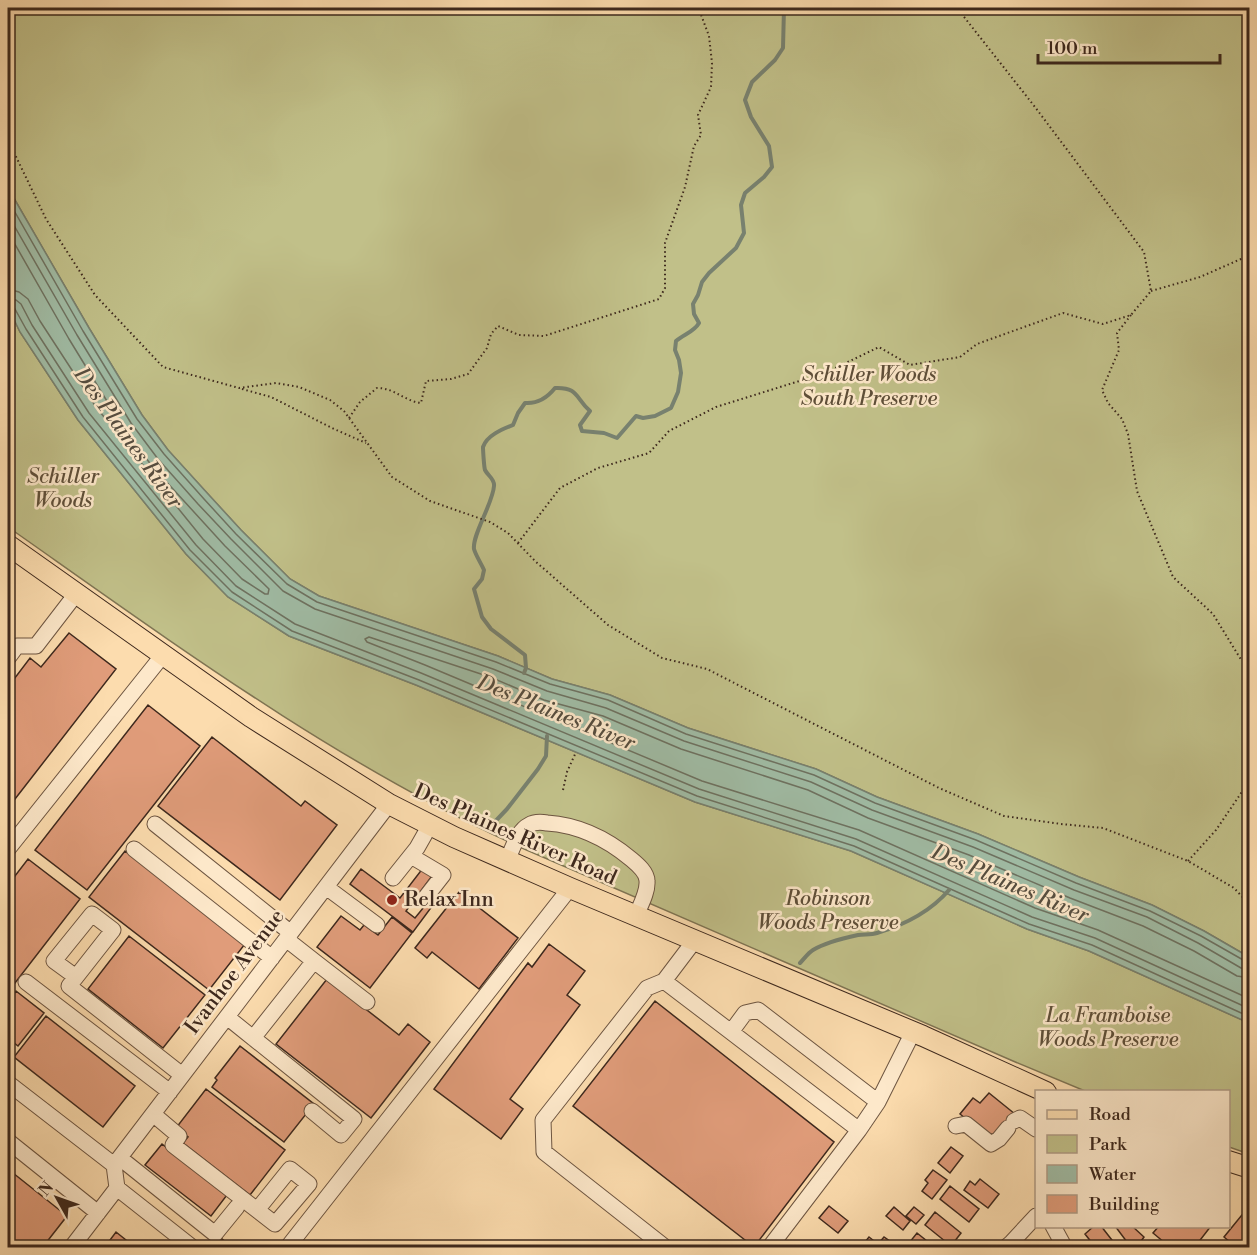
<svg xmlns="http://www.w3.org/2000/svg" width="1257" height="1255" font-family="'Libre Bodoni',serif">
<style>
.green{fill:#c1c089;stroke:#7f7453;stroke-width:1.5}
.water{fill:#a0bca5;stroke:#78816f;stroke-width:1.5}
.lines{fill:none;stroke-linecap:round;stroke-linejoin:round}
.shore{stroke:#6e7261;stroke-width:1.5}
.stream{stroke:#78816f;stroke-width:4}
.building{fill:#e09c7a;stroke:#3d281d;stroke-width:1.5}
.minor-casing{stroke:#6d5541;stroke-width:17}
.major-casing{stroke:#3d281d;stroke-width:22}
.path{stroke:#3d281d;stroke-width:2;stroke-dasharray:1.5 3;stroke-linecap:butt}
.minor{stroke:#fde8ca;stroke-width:15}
.major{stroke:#fcdcae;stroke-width:20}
.poi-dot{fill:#8f2418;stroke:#fde8ca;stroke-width:2}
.labels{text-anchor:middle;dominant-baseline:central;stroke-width:5;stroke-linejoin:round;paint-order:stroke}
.park-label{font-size:21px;font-style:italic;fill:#5e4e38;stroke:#fde8ca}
.street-label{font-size:21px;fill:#3d281d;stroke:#fde8ca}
.poi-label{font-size:21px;fill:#3d281d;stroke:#fde8ca;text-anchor:start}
.water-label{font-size:22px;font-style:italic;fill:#564d3f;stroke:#fde8ca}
</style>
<rect width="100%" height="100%" fill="#fcdcae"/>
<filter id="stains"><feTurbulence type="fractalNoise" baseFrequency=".00333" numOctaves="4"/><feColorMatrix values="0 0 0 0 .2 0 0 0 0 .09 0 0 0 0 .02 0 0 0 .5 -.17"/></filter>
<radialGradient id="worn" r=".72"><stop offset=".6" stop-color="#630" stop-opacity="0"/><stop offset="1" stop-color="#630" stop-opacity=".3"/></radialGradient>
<path class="green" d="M8,8h1241v949l-45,-26 -52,-26 -73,-28 -101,-43 -101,-37 -61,-28 -128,-41 -78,-33 -58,-16 -54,-23 -179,-60 -29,-17 -49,-49 -33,-36 -40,-44 -26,-35 -53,-87 -81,-140z
M8,307l12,25 58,88 108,134 42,43 61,39 127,49 279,117 156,49 176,78 62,22 160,72v131l-20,-7 -1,-55 -143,-1 -72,-30 -491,-213c-185,-84 -349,-205 -514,-321z"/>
<path class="water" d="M8,188l81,140 53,87 26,35 40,44 33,36 49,49 29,17 179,60 54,23 58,16 78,33 128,41 61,28 101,37 101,43 73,28 52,26 45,26v66l-160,-72 -62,-22 -176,-78 -156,-49 -279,-117 -127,-49 -61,-39 -42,-43 -108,-134 -58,-88 -12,-25z"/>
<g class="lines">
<path class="shore" d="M8,200l75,131 54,88 27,35 40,45 32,35 51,50 30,18 179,60 54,22 58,16 78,34 128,41 61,28 101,37 100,43 74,28 51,25 44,25 5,1
M8,215l69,120 54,88 27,36 40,45 33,35 52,52 32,18 178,60 54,22 59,17 78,33 127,41 61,28 101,37 101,43 73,27 51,26 43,25 9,1
M8,232l61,107 55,90 28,37 73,80 44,43 -1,5h-3l-23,-15 -39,-40 -107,-132 -56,-86 -12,-22 -9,-7 -11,-3
M8,298l8,2 5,4 11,21 57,88 107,132 40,41 59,38 126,49 278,116 157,50 176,78 63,21 155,71
M8,306h4l3,3 11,20 57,88 107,133 42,42 60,39 127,49 278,116 157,50 175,78 63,21 158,72
M1250,978l-13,-2 -43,-25 -51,-25 -73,-28 -101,-43 -101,-37 -60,-28 -127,-41 -78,-33 -59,-16 -54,-23 -121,-40 -4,2 2,3 58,23 277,116 157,49 176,78 63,22 152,69"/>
<path class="stream" d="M524,673l2,-5 -1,-13 -34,-26 -9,-12 -8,-28 8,-10 2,-9c-3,-7 -8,-14 -10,-21 -2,-14 19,-46 20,-63 1,-7 -6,-10 -9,-16 -1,-3 -2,-20 -2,-23 4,-12 20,-18 30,-22l5,-12 7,-10c13,1 22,-5 30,-15 24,-1 20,10 35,23l-10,14 2,6 22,2 13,5 19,-22 7,2 12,-2 16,-8 7,-16 3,-19 -2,-13 -4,-10 1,-9c8,-7 18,-9 23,-18l-5,-9 -1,-10 5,-9 4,-13 7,-9 27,-25 8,-15 -3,-28 4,-12 19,-16 8,-10 -3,-21 -18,-29 -6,-17 7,-18 23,-22 8,-12 1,-40
M488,829l19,-20 31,-40 8,-13 1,-20
M800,963c4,-4 8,-10 13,-13 13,-8 31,-12 45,-15 6,-1 13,0 19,-2 27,-8 54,-22 72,-43"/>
</g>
<path class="building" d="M69,633l47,36 -108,139v-121l22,-29 11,9z
M148,705l52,41 -113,144 -52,-40z
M212,737l89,69 4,-5 32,24 -57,75 -122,-94z
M125,851l120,93 -36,46 -120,-93z
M28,859l52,40 -72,93v-107z
M423,868l9,8 -26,35 9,7 13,-16 5,3 -20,27 -63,-48 11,-15 39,29z
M459,892l59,46 -39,51 -47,-37 -5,6 -12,-10z
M341,916l19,14 4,-5 14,10 14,-18 20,16 -42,55 -53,-41z
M129,936l76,59 -42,53 -75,-59z
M549,944l36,27 -18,24 13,10 -70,94 13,10 -22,30 -67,-50 94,-126 4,4z
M327,979l72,56 9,-11 22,18 -59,76 -95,-74z
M16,991l28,22 -26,33 -10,-8v-36z
M655,1001l179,141 -80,105 -181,-141z
M46,1016l89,70 -32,41 -89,-70z
M240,1046l74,58 -30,38 -72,-55 5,-7 -2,-2z
M206,1089l79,61 -35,45 -67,-52 5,-6 -12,-9z
M989,1093l26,21 -22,27 -33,-27 13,-16 7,5z
M162,1144l65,51 -16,21 -66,-51z
M951,1147l12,9 -13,17 -12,-10z
M8,1169l59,47 -25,32h-34z
M933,1170l14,10 -15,19 -10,-8 6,-8 -3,-3z
M980,1179l19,15 -11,14 -24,-18 6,-9 5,4z
M950,1186l29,23 -10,13 -29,-23z
M1250,1205v36l-6,7h-7l-13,-11z
M829,1206l19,15 -10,12 -19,-15z
M894,1207l16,14 -7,9 -17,-14z
M914,1207l10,8 -8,9 -10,-8z
M935,1212l26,21 -10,13 -26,-21z
M1094,1226h7l14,18 -5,4h-14l-11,-14z
M1115,1226h17l12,11 -8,11h-2l-7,-6z
M1159,1226h52l-17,22h-23l-18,-15z
M116,1232l20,16h-32z
M917,1233l15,12 -1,3h-26z
M869,1237l9,7 6,-7 10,7 -3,4h-31z
M221,1238l12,10h-20z"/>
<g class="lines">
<g class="minor-casing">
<path id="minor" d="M8,658l9,-12h19l40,-52
M155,824l136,109
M8,849l155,-194
M134,849l138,109
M411,856l32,19 -18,23
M507,860c6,-11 10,-29 22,-35 5,-3 12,-3 18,-2 32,2 60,16 84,36 6,5 16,13 16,22 1,11 -7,25 -11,35
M393,878l24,-30 13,-23
M326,887l51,38
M314,961l53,41
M76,977l-22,-16 38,-47 21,16 -44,56 113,89
M664,981l67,51 14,-19 13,-3 120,92 -19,28 -90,118
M26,982l144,110
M227,1017l127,102 -13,16 -29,-24
M731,1032l128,98
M253,1038l61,-77 -28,-22
M8,1083l106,82
M878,1102l35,-70
M153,1114l26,22 -6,9 84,65 33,-41 19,15 -34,40 -18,-14
M1014,1121l6,-3 16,11
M956,1126l10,-2 25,20 8,-5 9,-11
M8,1141l90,72
M120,1158l95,76 22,-27
M114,1165l275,-361
M114,1165l3,23 76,60
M1053,1226l12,22
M71,1248l46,-60
M287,1248l283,-360
M666,1248l-122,-96 -1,-32 104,-132 17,-7 31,-41
M1005,1248l6,-5 25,-27"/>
</g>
<g class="major-casing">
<path id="major" d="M8,545l243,172 138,87 65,33 116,51 353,148 123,56
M1228,1161l22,7"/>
</g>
<path class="path" d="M8,18l13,-10
M8,140l38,79 49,76 68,72 76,21 37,-5 23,4 31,13 14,11 48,66 38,24 60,21 18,11 27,28 73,64 54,33 45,11 232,119 65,28 57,8 42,4 85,33 46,27 16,17
M1151,291l49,-14 50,-22
M1131,315l-14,18 2,17 -17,40 6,13 14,16 6,15 9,57 36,86 40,37 27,44 10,10
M242,389l29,8 63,32 32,14
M349,418l11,-16 17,-14c18,0 27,13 44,15l5,-22 25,-2 17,-5 19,-26 4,-14 7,-8 21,9 25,1 115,-37 6,-11v-45l20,-56 9,-41 7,-11 -3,-20 13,-28 1,-24 -3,-27 -9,-24v-4
M518,543l42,-55 38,-20 51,-15 20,-22 47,-24 109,-34 54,-26 31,18 50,-8 17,-13 86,-31 40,11 28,-9 20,-24 -7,-39 -109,-145 -78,-99
M563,790l4,-18 9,-20
M1188,861l28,-31 34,-50"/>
<use href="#minor" class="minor"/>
<use href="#major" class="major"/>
</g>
<circle class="poi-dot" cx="392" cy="900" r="6"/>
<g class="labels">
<g class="park-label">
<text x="869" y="375">Schiller Woods<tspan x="869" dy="24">South Preserve</tspan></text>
<text x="63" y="477">Schiller<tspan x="63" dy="24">Woods</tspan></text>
<text x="828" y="899">Robinson<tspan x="828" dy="24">Woods Preserve</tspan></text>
<text x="1108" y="1016">La Framboise<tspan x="1108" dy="24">Woods Preserve</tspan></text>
</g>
<g class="street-label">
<text transform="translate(515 835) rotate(24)">Des Plaines River Road</text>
<text transform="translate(235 972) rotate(-53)">Ivanhoe Avenue</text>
</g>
<g class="poi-label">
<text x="404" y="900">Relax Inn</text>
</g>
<g class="water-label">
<text transform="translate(128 438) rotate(54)">Des Plaines River</text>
<text transform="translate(556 713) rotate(22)">Des Plaines River</text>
<text transform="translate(1010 884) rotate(23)">Des Plaines River</text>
</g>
</g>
<rect width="1257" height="1255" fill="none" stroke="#fcdcae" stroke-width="30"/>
<rect x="9" y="9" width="1239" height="1237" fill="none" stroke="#3d281d" stroke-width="3"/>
<rect x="15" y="15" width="1227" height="1225" fill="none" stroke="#3d281d" stroke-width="1.5"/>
<rect x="1035" y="1090" width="195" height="138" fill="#fde8ca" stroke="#b09b85" stroke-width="1.5"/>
<rect x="1047" y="1110" width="30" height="9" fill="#fcdcae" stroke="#b09b85" stroke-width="1.5"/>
<text x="1089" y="1120" font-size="18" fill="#3d281d">Road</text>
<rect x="1047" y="1135" width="30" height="18" fill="#c1c089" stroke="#b09b85" stroke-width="1.5"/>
<text x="1089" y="1150" font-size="18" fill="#3d281d">Park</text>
<rect x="1047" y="1165" width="30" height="18" fill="#a0bca5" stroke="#b09b85" stroke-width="1.5"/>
<text x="1089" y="1180" font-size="18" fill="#3d281d">Water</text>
<rect x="1047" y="1195" width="30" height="18" fill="#e09c7a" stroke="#b09b85" stroke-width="1.5"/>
<text x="1089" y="1210" font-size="18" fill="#3d281d">Building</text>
<g transform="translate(57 1198) rotate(310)" stroke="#fde8ca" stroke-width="4.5" paint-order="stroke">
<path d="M0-4.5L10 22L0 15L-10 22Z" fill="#3d281d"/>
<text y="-9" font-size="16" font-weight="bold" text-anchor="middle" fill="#3d281d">N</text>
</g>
<path d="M1038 54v9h182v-9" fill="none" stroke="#3d281d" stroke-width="3"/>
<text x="1047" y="54" font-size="18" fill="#3d281d" stroke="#fde8ca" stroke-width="4.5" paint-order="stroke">100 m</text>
<rect width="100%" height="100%" filter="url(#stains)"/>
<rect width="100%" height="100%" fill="url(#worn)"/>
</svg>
